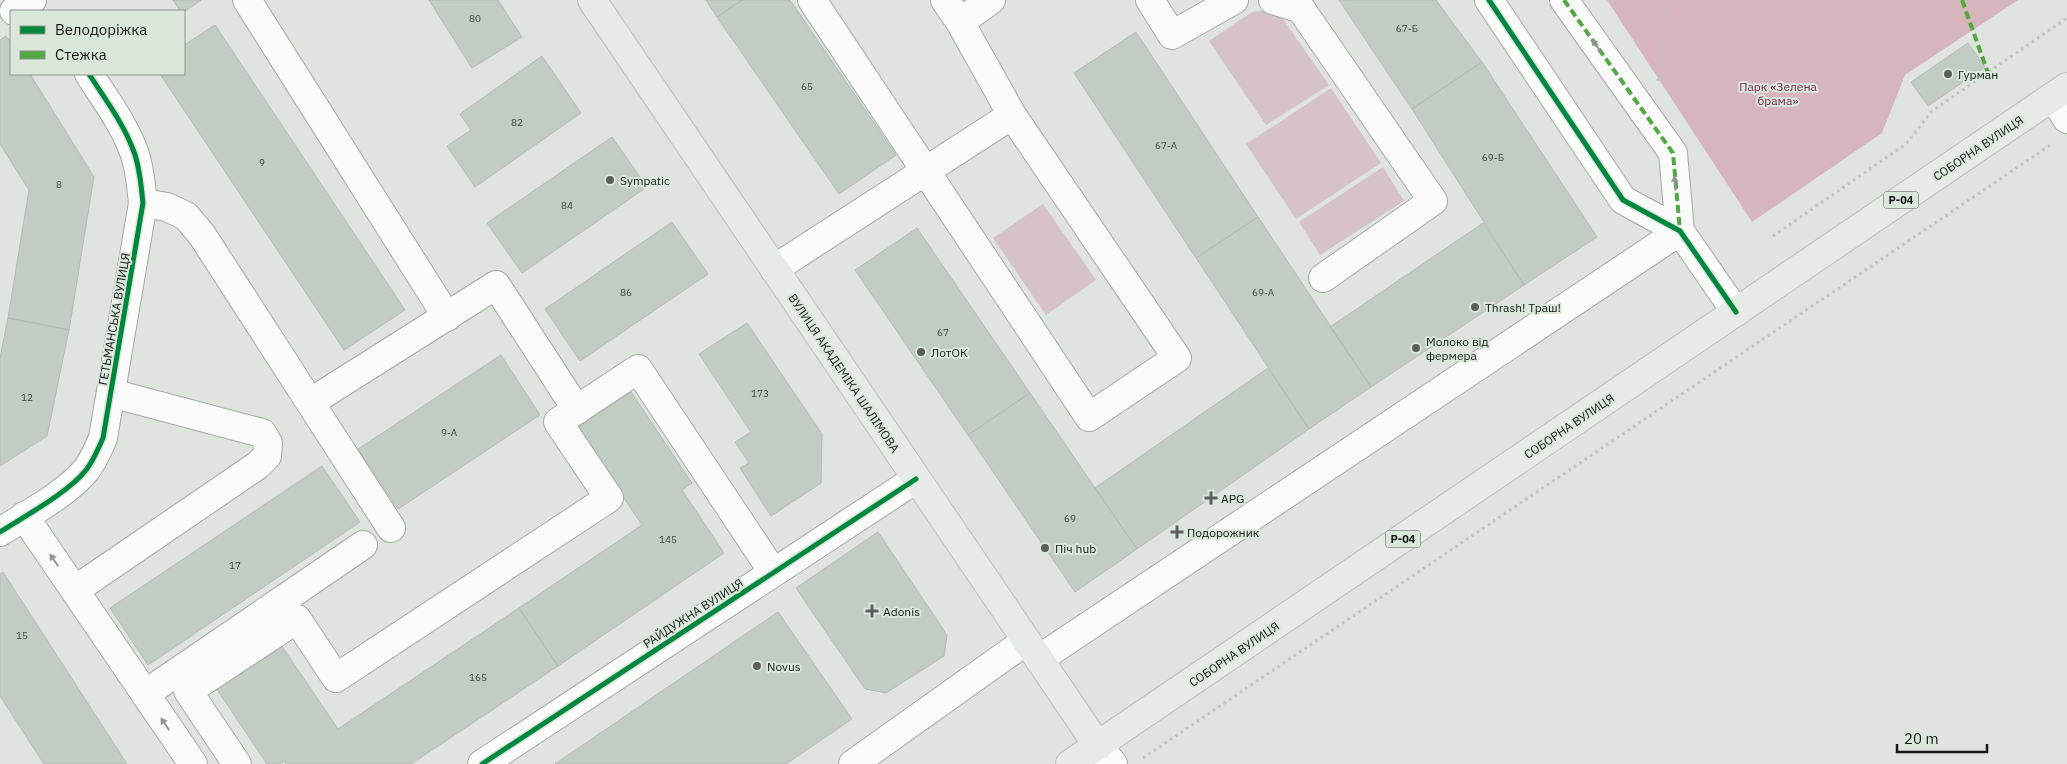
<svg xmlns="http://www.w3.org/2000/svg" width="2067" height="764" font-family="'IBM Plex Sans',sans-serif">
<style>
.green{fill:#d7c3c7}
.forest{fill:#d7b5bd}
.building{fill:#c1cdc2;stroke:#b5bab5}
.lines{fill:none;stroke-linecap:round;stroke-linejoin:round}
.minor-casing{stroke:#a5a9a5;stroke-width:30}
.major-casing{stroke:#bcbebc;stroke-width:30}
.path{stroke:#c1c3c1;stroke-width:3;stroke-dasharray:2.5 4;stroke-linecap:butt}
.minor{stroke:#fafbfa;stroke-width:28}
.major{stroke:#e6ebe7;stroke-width:28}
.quiet{stroke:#51a942;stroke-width:4;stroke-dasharray:8 4;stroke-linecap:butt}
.cycleway-casing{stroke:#dce7dc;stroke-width:8}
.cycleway{stroke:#00873e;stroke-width:5}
.oneway{fill:#939593}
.poi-dot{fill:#5c5f5c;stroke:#dce7dc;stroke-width:2}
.labels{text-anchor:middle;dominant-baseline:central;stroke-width:4;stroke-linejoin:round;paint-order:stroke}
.number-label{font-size:10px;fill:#404540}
.shield{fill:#dce7dc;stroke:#515651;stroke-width:1}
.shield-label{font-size:11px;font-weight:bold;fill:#151815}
.poi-label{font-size:12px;fill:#151815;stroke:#dce7dc;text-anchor:start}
.park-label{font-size:12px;fill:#762744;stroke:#dce7dc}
.street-label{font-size:12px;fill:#151815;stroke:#dce7dc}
</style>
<rect width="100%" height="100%" fill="#dfe4df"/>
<path class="green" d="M1276,9l53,76 -63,40 -57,-84 43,-29z
M1331,88l50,75 -85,56 -50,-75z
M1383,167l21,34 -84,54 -21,-33z
M1043,204l53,76 -50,35 -53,-77z"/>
<path class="forest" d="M1607,0h411l-113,75 -23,58 -130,89z"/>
<path class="building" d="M173,0h28l-17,12 -4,-1z
M429,0h69l24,37 -50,31z
M706,0h36l-25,17z
M742,0h48l106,155 -57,39 -122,-177z
M1339,0h97l46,62 -70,47z
M215,25l190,285 -61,40 -184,-276h24v-29z
M1136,32l122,185 -62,41 -122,-185z
M6,36l5,8v30h19l64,103 -25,153 -61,-12 21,-128 -29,-46v-104z
M1968,43l17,24 -57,39 -17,-24z
M542,56l39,57 -106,74 -28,-41 24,-16 -11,-16z
M1482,62l115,175 -73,48 -112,-176z
M612,137l35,50 -125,86 -35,-50z
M1258,217l113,170 -62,42 -113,-171z
M672,222l36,52 -128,87 -35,-52z
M1483,223l41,62 -153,102 -41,-60z
M917,228l113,165 -62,42 -113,-165z
M8,318l61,12 -22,106 -47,30v-108z
M747,323l75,111 -1,49 -50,33 -31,-48 9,-5 -14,-21 16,-10 -52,-78z
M501,355l39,60 -142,94 -40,-60z
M1268,368l41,61 -172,120 -42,-61z
M631,392l61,91 -10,7 42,63 -166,113 -39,-58 123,-83 -65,-97z
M1030,393l107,156 -62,43 -107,-157z
M322,466l38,56 -212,143 -38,-57z
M878,532l69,103 -3,21 -58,37 -21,-4 -69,-101z
M3,572l124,192h-83l-44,-68v-122z
M519,608l39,58 -147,98h-125l-2,-3 -4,3h-13l-51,-76 65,-43 57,84z
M778,612l74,107 -66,45h-231z"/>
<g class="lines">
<g class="minor-casing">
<path id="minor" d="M247,0l200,317
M812,0l277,417 88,-59 -165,-243 -52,-93 31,-22
M945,0l15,22
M1150,0l22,35 62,-35
M1273,0l28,9 132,192 -110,77
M1489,0l134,200 57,31 56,81
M1564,0l109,153 7,78
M14,11l18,-11
M2053,97l14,22
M143,203l24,4 19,9 16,19 189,293
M774,269l238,-154
M311,402l185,-117 81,125
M24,516l169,248
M0,532c25,-16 69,-40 86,-62 8,-10 12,-21 17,-32l40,-235c-2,-17 -3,-35 -9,-51 -10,-28 -29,-53 -45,-78
M75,590l183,-125 9,-9 1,-13 -6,-10 -151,-40
M1039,659l641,-428
M145,694l218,-149
M1098,746l15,18
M237,764l-49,-73 109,-72 39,59 273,-180 -51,-76 80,-53 135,203
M482,764l434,-285
M853,764l173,-123"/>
</g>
<g class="major-casing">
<path id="major" d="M592,0l506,746
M1070,764l997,-677"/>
</g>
<path class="path" d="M1658,81l7,-81
M1773,236l133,-92 26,-33 135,-93
M1143,758l909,-614"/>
<use href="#minor" class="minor"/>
<use href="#major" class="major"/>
<path class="quiet" d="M1564,0l109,153 7,78
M1962,0l26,73"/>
<g class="cycleway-casing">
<path id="cycleway" d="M1489,0l134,200 57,31 56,81
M0,532c25,-16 69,-40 86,-62 8,-10 12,-21 17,-32l40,-235c-2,-17 -3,-35 -9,-51 -10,-28 -29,-53 -45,-78
M482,764l434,-285"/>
</g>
<use href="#cycleway" class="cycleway"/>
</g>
<defs><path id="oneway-solid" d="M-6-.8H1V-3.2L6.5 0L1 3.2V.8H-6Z" transform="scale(1.25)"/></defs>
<g class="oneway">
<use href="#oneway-solid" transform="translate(1596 45) rotate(-125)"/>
<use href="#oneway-solid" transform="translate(1675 183) rotate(-95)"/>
<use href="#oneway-solid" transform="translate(54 560) rotate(-124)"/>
<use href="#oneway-solid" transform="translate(165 724) rotate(-124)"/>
</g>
<g class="poi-dot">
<circle cx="1948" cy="74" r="5"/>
<circle cx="610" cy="180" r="5"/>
<circle cx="1475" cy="307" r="5"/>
<circle cx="1416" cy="348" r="5"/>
<circle cx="921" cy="352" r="5"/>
<path d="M1208.5 490.5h5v5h5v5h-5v5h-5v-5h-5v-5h5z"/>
<path d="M1174.5 524.5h5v5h5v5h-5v5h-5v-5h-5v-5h5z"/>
<circle cx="1045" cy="548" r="5"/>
<path d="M869.5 603.5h5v5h5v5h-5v5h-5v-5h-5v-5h5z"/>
<circle cx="757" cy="666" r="5"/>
</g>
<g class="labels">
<g class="number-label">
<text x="475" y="18">80</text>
<text x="1407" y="28">67-Б</text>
<text x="807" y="86">65</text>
<text x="517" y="122">82</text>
<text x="1166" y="145">67-А</text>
<text x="1493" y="157">69-Б</text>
<text x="262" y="162">9</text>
<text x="59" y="184">8</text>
<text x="567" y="205">84</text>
<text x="626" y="292">86</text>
<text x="1263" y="292">69-А</text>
<text x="943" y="332">67</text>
<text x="760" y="393">173</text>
<text x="27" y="397">12</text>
<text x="449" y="432">9-А</text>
<text x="1070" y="518">69</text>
<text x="668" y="539">145</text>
<text x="235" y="565">17</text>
<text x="22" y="635">15</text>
<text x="478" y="677">165</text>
</g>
<g class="shield">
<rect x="1883.5" y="191.5" width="35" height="17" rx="4"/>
<rect x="1385.5" y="530.5" width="35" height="17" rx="4"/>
</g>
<g class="shield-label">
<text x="1901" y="200">Р-04</text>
<text x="1403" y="539">Р-04</text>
</g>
<g class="poi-label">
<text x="1958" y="74">Гурман</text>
<text x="620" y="180">Sympatic</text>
<text x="1485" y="307">Thrash! Траш!</text>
<text x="1426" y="341">Молоко від<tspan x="1426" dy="14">фермера</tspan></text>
<text x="931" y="352">ЛотОК</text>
<text x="1221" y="498">APG</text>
<text x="1187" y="532">Подорожник</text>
<text x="1055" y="548">Піч hub</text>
<text x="883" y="611">Adonis</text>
<text x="767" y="666">Novus</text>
</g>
<g class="park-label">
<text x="1778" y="86">Парк «Зелена<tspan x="1778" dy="14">брама»</tspan></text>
</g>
<g class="street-label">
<text transform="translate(1978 148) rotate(-34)">СОБОРНА ВУЛИЦЯ</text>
<text transform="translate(114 319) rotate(-80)">ГЕТЬМАНСЬКА ВУЛИЦЯ</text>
<text transform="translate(844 373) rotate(56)">ВУЛИЦЯ АКАДЕМІКА ШАЛІМОВА</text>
<text transform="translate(1569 426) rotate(-34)">СОБОРНА ВУЛИЦЯ</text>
<text transform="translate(693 613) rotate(-33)">РАЙДУЖНА ВУЛИЦЯ</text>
<text transform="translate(1234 654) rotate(-34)">СОБОРНА ВУЛИЦЯ</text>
</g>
</g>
<rect x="10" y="10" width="175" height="65" fill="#dce7dc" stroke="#8c948c"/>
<rect x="20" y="26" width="25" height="8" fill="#00873e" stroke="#8c948c"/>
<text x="55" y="35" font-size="15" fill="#151815">Велодоріжка</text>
<rect x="20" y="51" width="25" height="8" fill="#51a942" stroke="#8c948c"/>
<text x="55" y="60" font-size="15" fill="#151815">Стежка</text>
<path d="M1897 744v8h90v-8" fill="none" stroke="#151815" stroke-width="2.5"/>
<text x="1904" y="744" font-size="15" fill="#151815" stroke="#dce7dc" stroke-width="4" paint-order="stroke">20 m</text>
</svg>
